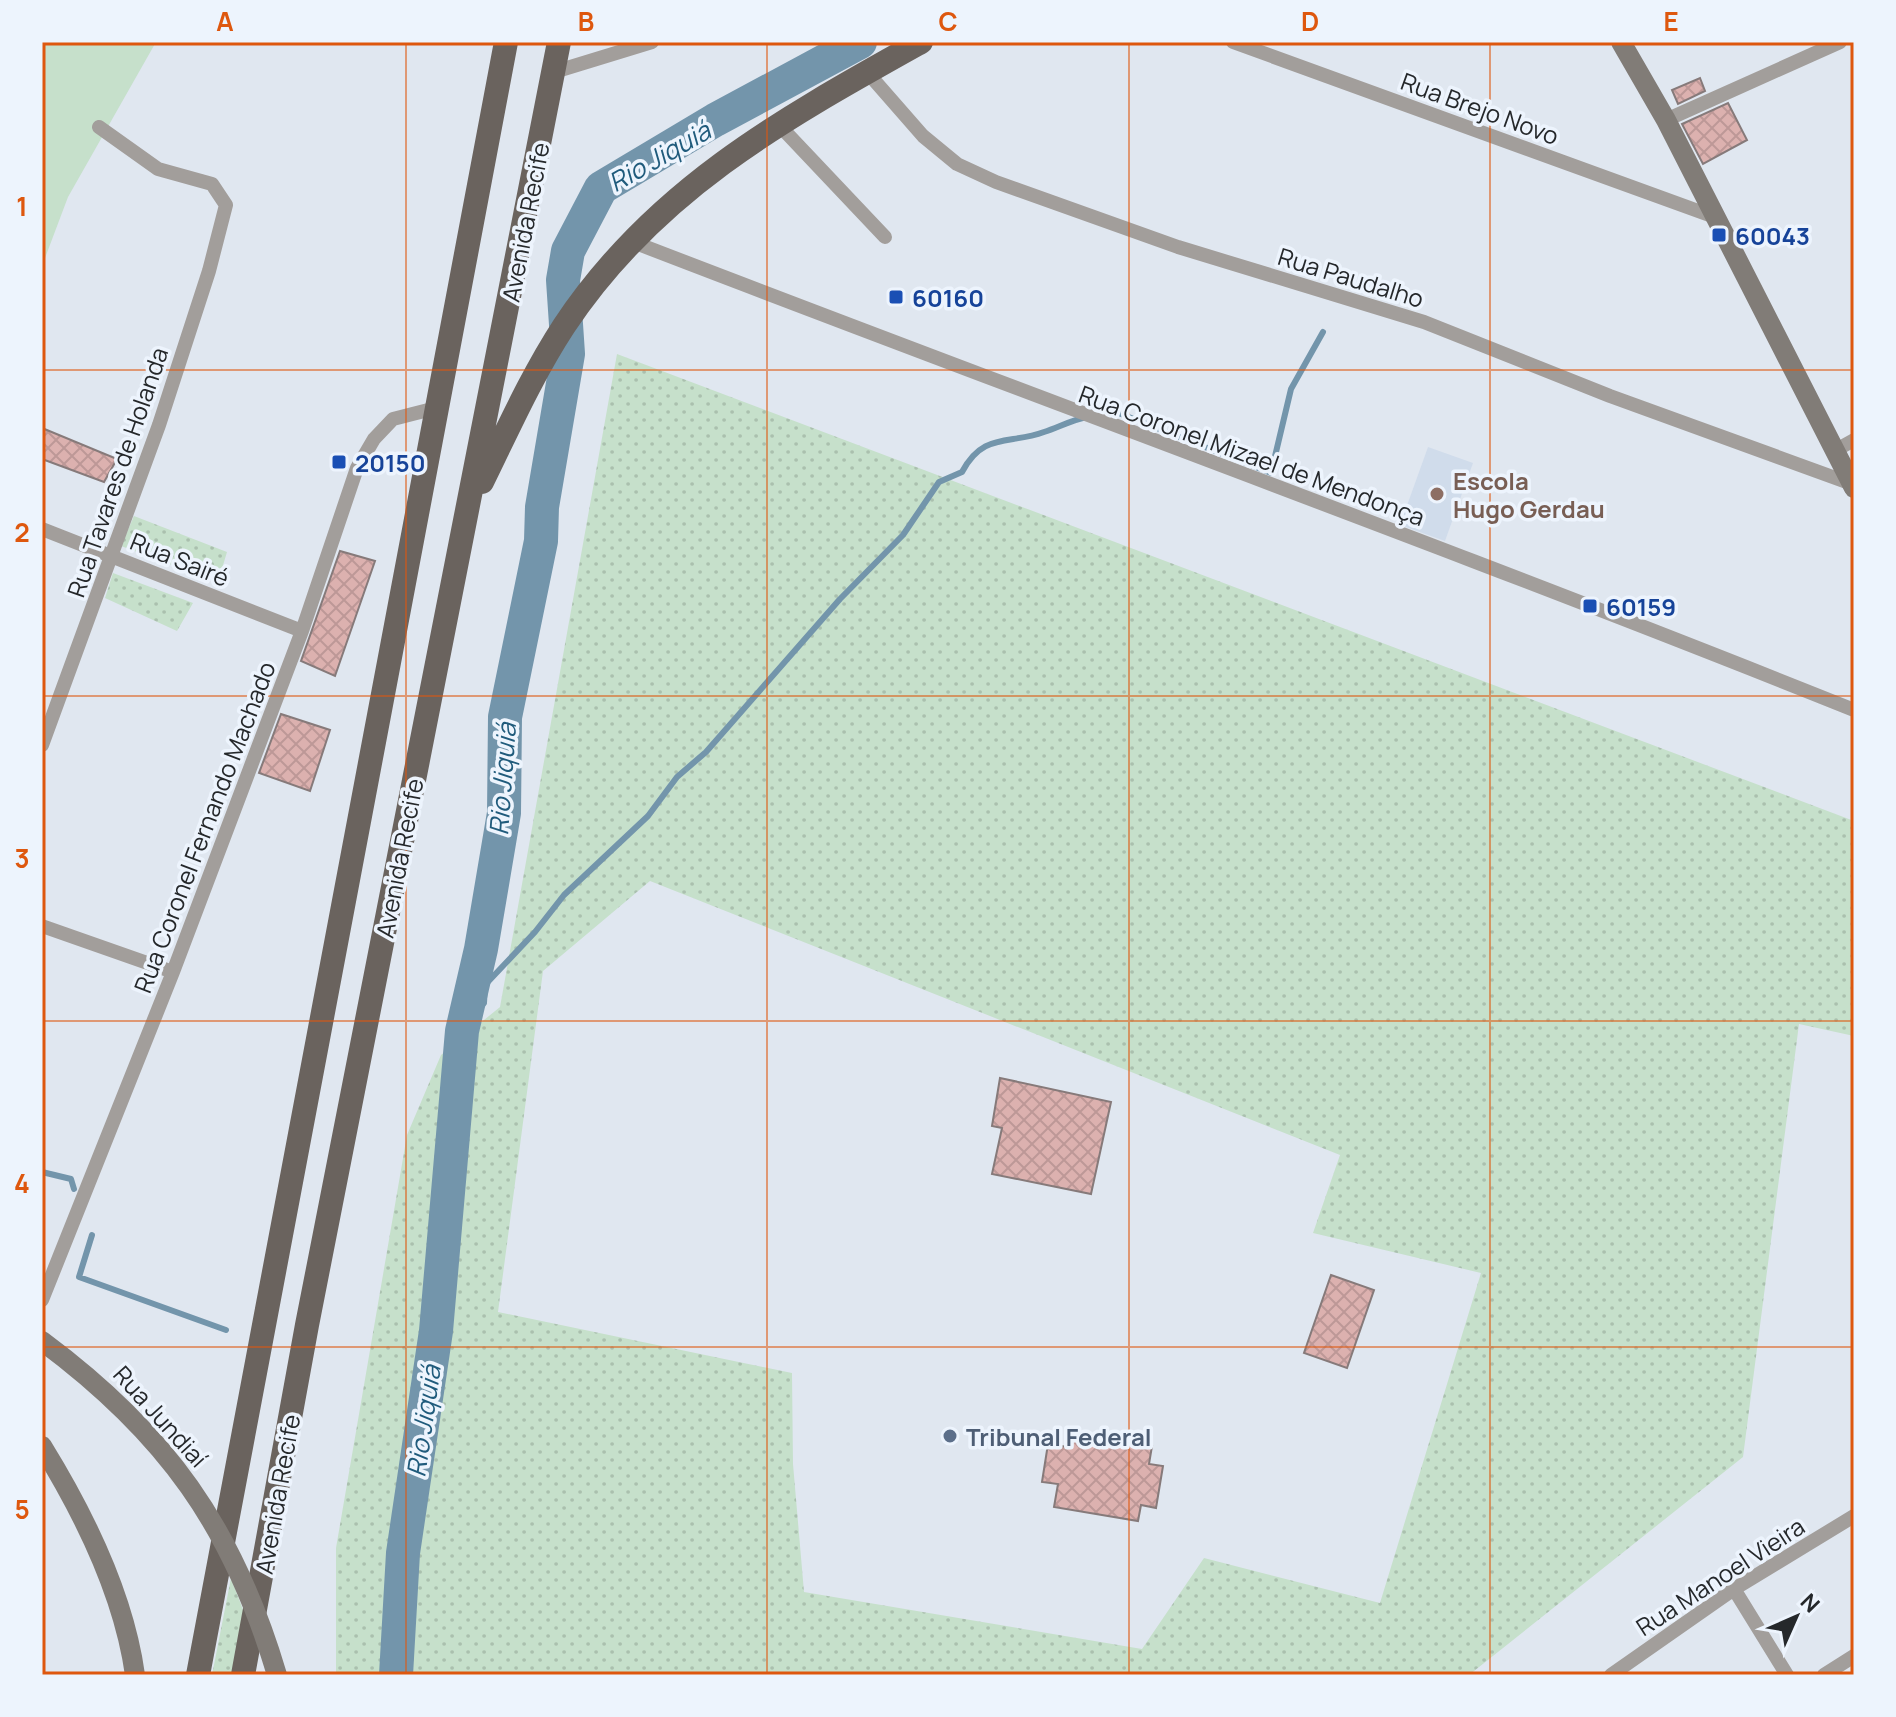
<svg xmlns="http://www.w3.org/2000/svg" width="1896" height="1717" font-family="Manrope,sans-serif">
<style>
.built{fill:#d0dceb}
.grass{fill:url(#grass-dots);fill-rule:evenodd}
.garden{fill:#c6e0cb}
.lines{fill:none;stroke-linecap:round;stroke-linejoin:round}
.stream{stroke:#7395ab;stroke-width:6}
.river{stroke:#7395ab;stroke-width:34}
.building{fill:url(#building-cross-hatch);stroke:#867a7a;stroke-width:2}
.street{stroke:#a29e9b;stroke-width:14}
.secondary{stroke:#817c77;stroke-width:20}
.primary{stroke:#6a635e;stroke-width:24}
.secondary-bridge{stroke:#817c77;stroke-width:20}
.grid{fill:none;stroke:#de570e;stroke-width:2;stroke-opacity:0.55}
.transit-dot{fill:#1a4fb4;stroke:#edf4fd;stroke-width:3}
.education-dot{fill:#8d6e63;stroke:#edf4fd;stroke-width:3}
.service-dot{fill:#5c6f8a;stroke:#edf4fd;stroke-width:3}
.labels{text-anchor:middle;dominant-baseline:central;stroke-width:7;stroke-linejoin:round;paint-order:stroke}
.street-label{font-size:24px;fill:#25282b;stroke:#edf4fd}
.transit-label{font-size:24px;font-weight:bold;fill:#164399;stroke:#edf4fd;text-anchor:start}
.education-label{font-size:24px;font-weight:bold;fill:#785e54;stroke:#edf4fd;text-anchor:start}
.service-label{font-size:24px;font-weight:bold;fill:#4e5e75;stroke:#edf4fd;text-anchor:start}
.water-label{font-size:26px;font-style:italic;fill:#205b7c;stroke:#edf4fd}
.neatline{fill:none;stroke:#de570e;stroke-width:3}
.grid-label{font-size:26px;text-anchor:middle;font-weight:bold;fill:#de570e}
</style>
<defs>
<pattern id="grass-dots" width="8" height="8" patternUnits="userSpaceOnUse" patternTransform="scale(2)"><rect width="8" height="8" fill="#c6e0cb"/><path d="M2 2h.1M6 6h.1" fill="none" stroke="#aac0ae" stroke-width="1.8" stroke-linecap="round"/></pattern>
<pattern id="building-cross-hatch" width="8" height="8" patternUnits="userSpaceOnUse" patternTransform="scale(2)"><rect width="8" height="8" fill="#dcb1af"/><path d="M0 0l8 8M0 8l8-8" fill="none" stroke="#bd9897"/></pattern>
</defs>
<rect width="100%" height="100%" fill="#e0e7f0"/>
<path class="built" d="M1428,447l45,16 -28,78 -45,-16z"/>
<path class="grass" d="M617,354l1237,467v215l-55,-12 -56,433 -274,218h-1133v-127l71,-413 34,-80 59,-48zM650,881l690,274 -27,78 168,40 -101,330 -176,-45 -62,91 -338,-57 -11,-128 -1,-91 -294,-61 45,-341z
M134,516l93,36 -9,30 -97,-36z
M113,573l80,30 -16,28 -72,-33z
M231,1578l17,45 -11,52h-25z"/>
<path class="garden" d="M42,42h114l-88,155 -26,69z"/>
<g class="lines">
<path class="stream" d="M1098,415l18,-3 155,61 20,-84 32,-57
M462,1031l22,-28 1,-18 50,-53 29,-37 84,-79 29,-39 29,-25 134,-153 63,-64 36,-53 23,-10c21,-40 46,-27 82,-40 15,-5 28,-12 43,-15
M42,1172l29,7 3,10
M92,1235l-13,42 147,53"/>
<path class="river" d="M396,1675l7,-122 33,-222 26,-300 19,-82 23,-136 1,-96 36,-176 1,-34 26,-153 -5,-74 5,-29 33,-63 114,-68 145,-78"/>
</g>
<path class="building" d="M1700,78l5,13 -27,13 -6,-14z
M1728,103l19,37 -44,24 -21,-40z
M42,428l75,31 -13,23 -62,-23z
M340,551l35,10 -40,115 -34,-15z
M281,714l49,16 -20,61 -51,-18z
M1000,1078l111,24 -20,92 -99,-20 10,-46 -10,-2z
M1331,1275l43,15 -27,78 -43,-15z
M1070,1432l82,14 -3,18 14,2 -7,42 -15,-3 -3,16 -84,-14 4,-23 -16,-2 6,-38 20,3z"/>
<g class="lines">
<path class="street" d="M1233,42l479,174
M554,72l98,-30
M867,72l56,64 34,28 39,18 182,65 246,75 186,74 242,88
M1666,120l174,-78
M779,125l106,112
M633,242c407,157 817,306 1221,468
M1836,450l18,-10
M42,529l260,102
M42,745l117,-320 50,-154 17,-66 -14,-21 -54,-15 -59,-42
M42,926l131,46
M42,1300l131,-328 129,-341 55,-163 17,-29 19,-20 43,-11
M1734,1589l53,86
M1611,1675l123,-86 120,-73
M1824,1675l30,-19"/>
<path class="secondary" d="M1621,42l45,78 188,368
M42,1446c42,68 82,149 93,229"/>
<path class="primary" d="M482,482c26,-53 50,-107 82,-156 90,-136 219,-207 357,-284
M198,1675l308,-1633
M243,1675l64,-350 252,-1283"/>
<path class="secondary-bridge" d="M42,1341c124,92 191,186 235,334"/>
</g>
<path class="grid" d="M406,42v1633M767,42v1633M1129,42v1633M1490,42v1633M42,370h1812M42,696h1812M42,1021h1812M42,1347h1812"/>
<g class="transit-dot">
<rect x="1711" y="227" width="16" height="16" rx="4"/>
<rect x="888" y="289" width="16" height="16" rx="4"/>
<rect x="331" y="454" width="16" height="16" rx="4"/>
<rect x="1582" y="598" width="16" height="16" rx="4"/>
</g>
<circle class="education-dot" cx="1437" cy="494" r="8"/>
<circle class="service-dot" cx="950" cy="1436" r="8"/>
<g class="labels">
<g class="street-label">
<text transform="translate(1480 108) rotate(20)">Rua Brejo Novo</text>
<text transform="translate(525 222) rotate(-79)">Avenida Recife</text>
<text transform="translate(1351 277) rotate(17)">Rua Paudalho</text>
<text transform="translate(1252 455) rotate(20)">Rua Coronel Mizael de Mendonça</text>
<text transform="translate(117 472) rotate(-71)">Rua Tavares de Holanda</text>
<text transform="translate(180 559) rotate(22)">Rua Sairé</text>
<text transform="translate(204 827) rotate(-69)">Rua Coronel Fernando Machado</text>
<text transform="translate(399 858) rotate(-79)">Avenida Recife</text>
<text transform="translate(161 1416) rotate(48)">Rua Jundiaí</text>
<text transform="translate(277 1494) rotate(-80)">Avenida Recife</text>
<text transform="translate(1720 1576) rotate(-33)">Rua Manoel Vieira</text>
</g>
<g class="transit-label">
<text x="1735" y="235">60043</text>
<text x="912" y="297">60160</text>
<text x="355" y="462">20150</text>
<text x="1606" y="606">60159</text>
</g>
<g class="education-label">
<text x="1453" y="480">Escola<tspan x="1453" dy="28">Hugo Gerdau</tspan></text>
</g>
<g class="service-label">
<text x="966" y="1436">Tribunal Federal</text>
</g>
<g class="water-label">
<text transform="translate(659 156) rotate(-30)">Rio Jiquiá</text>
<text transform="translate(502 779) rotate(-86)">Rio Jiquiá</text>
<text transform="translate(423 1421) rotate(-82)">Rio Jiquiá</text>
</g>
</g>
<rect width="1896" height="1717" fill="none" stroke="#edf4fd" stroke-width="88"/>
<g transform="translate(1796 1617) rotate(45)" stroke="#edf4fd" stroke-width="6" paint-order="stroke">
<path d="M0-6L14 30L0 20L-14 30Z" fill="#25282b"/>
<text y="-12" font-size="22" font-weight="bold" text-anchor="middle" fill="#25282b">N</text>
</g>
<rect x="44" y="44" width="1808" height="1629" class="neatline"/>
<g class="grid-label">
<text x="225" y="31">A</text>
<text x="586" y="31">B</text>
<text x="948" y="31">C</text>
<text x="1310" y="31">D</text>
<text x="1671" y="31">E</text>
<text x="22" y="216">1</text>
<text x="22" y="542">2</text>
<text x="22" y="868">3</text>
<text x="22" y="1193">4</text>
<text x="22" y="1519">5</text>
</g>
</svg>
